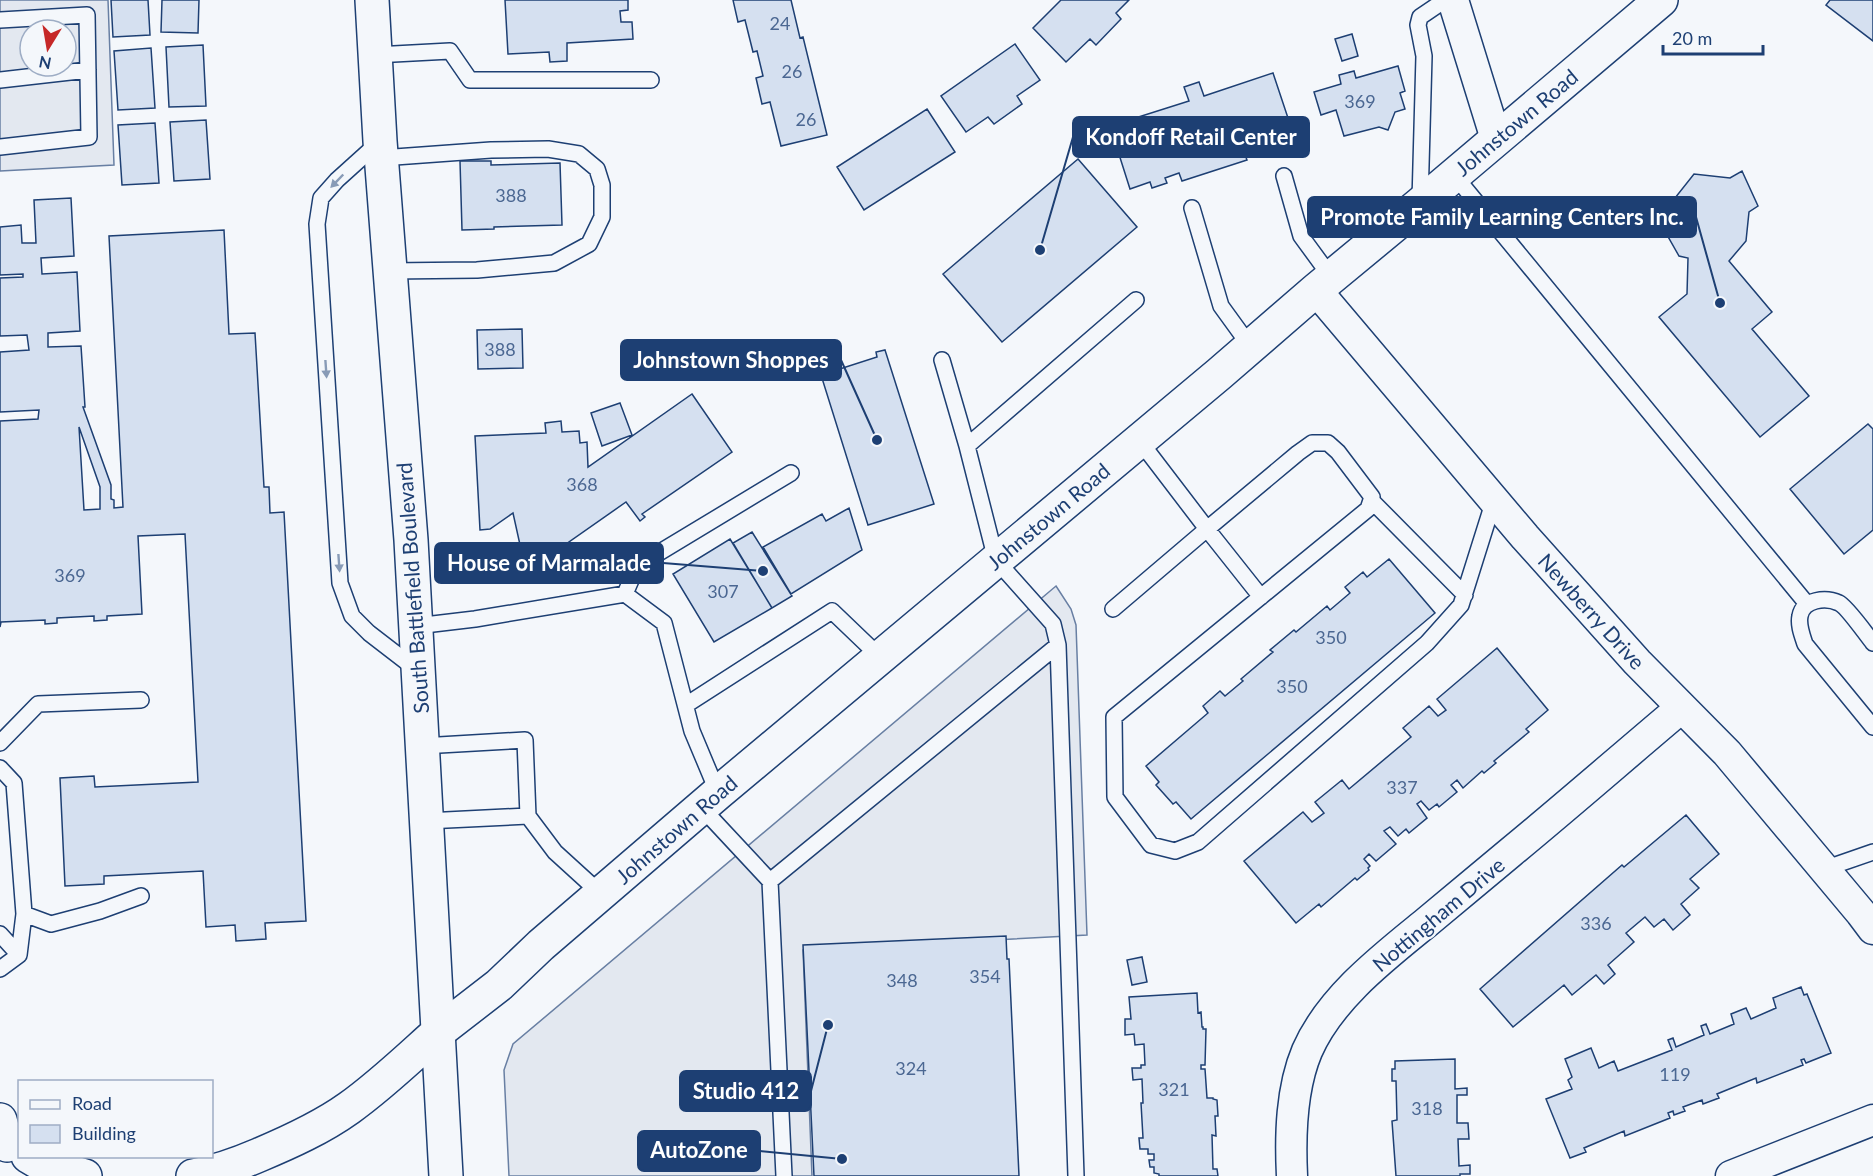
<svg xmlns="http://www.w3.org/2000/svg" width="1873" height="1176" font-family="Lato,sans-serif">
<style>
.parking{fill:#e3e8f0;stroke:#687fa3;stroke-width:1.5;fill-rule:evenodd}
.building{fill:#d5e0f0;stroke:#1d3f73;stroke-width:1.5;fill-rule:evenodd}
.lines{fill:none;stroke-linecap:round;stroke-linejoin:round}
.lane-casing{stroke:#1d3f73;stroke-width:18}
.street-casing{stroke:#1d3f73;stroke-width:33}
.secondary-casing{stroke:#1d3f73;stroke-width:36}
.primary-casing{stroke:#1d3f73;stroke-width:36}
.lane{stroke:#f4f7fb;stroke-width:15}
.street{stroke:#f4f7fb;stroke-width:30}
.secondary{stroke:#f4f7fb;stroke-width:33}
.primary{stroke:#f4f7fb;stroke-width:33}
.oneway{fill:#889bb7}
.labels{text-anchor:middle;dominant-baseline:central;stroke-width:4.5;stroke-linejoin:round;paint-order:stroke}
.number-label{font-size:18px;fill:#4b6792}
.street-label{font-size:21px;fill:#1d3f73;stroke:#f4f7fb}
.leader{fill:none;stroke:#1d3f73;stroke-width:2}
.callout-dot{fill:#1d3f73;stroke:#f4f7fb;stroke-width:2}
.callout{fill:#1d3f73;stroke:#1d3f73;stroke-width:2}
.callout-label{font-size:22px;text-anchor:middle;font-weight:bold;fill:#fff}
</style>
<rect width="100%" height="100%" fill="#f4f7fb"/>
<path class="parking" d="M0,0h108l6,165 -114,6zM30,30h36v36h-36z
M1056,586l15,23 5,16 11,310 -284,15 9,226h-303l-5,-106 9,-26z"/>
<path class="building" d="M111,0h37l2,35 -37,2z
M162,0h37l-1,33 -37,-1z
M505,0h123v10l-8,1 1,11h11l1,17 -66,4v18l-17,1 -1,-10 -41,2z
M733,0h58l9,38 3,-1 24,98 -46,11 -11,-44 -8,2 -6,-26 7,-2 -6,-25 -4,1 -8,-32 -7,2z
M1061,0h68l-13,13 5,6 -25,26 -6,-6 -24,23 -33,-34z
M1830,0h43v41l-47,-36z
M1352,34l6,22 -16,5 -7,-22z
M1015,44l25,36 -23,16 5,8 -28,20 -6,-7 -22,15 -25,-36z
M203,45l3,61 -37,1 -3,-60z
M151,48l4,60 -37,2 -4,-59z
M1398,66l7,25 -5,2 5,16 -10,3 -7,18 -9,-3 -35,9 -8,-26 -15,5 -7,-23 27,-8 -2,-9 15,-4 2,7z
M1273,73l21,63 -19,6 1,6 -16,6 -2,-7 -14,5 3,8 -65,21 -3,-8 -14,5 2,5 -15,5 -2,-6 -20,7 -20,-63 79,-25 -5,-14 15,-5 5,14z
M927,109l28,43 -91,58 -27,-43z
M206,120l4,59 -36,2 -4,-59z
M155,123l4,60 -37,2 -4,-60z
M1078,159l59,68 -135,115 -59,-68z
M460,161h31v4l69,-2 2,62 -68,2v2l-32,1z
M1742,171l16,35 -9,6 -3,29 -17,20 43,51 -20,17 57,67 -49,41 -101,-120 28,-23 1,-36 -9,-2 -13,-23 5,-30 23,-29 36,4z
M71,198l3,58 -33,2 1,16 35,-2 3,59 -32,2v14l33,-1 4,61h-2l28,78v14l3,1v8l9,-1 -14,-271 115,-6 5,104 26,-1 9,154h5l1,26 14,-1 22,409 -41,2 1,16 -30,2 -1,-16 -29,2 -3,-56 -99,5v8l-39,2 -5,-108 34,-2 1,11 103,-5 -13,-248 -47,2 4,78 -35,2v4l-13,1v-5l-37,2v5l-12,1v-4l-44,2 -1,5v-206l38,-2 1,-9 -39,2v-60l29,-2 -2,-15 -27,1v-58l23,-1v-3l-23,1v-48l21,-2 1,18h14l-2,-43zM79,427l21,60v22l-16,1z
M522,329l1,39 -45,1 -1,-39z
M885,350l49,154 -66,21 -47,-150 56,-18 -1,-5z
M692,394l40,58 -90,62 3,3 -5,4 -14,-19 -100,70 -13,-59 -23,16 -10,1 -5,-94 71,-3 -1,-10 16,-2 1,11 17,-1 1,12 7,-1 1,25z
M620,403l12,32 -30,11 -11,-33z
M1868,424l5,5v101l-29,24 -54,-65z
M849,508l13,42 -71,44 -28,-47 59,-33 4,7z
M752,532l40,64 -20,12 -39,-65z
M730,539l42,69 -58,34 -41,-68z
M1389,559l46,54 -244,206 -15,-17 -3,2 -17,-19 3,-3 -13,-16 62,-53 -5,-7 17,-15 5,5 18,-15 -2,-2 32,-27 -3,-2 24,-20 2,2 31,-26 3,4 20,-17 -5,-6 18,-15 4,5z
M1497,648l51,62 -22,19 3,3 -35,29 2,2 -12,10 -2,-2 -19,17 -6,-8 -6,5 6,7 -18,15 -2,-3 -8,6 -8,-9 -4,3 10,14 -18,15 -3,-4 -8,7 -8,-9 -6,4 12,13 -20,17 -7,-7 -5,5 6,7 -2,2 1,2 -12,10 -2,-2 -34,29 -2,-3 -23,19 -52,-62 59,-49 9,10 12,-9 -9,-11 27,-22 7,9 62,-52 -8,-9 26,-22 9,10 8,-6 -9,-11z
M1686,815l33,39 -29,25 9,9 -18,16 9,11 -17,15 -9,-11 -10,8 -9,-10 -19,16 8,9 -26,23 7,9 -11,10 -8,-9 -24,20 -8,-10 -51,42 -33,-38 142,-124 2,2z
M1006,936l1,23h2l10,217h-205l-11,-231z
M1142,957l5,25 -15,3 -5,-25z
M1801,987l3,8 3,-1 24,59 -25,10 -2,-4 -3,1 2,5 -46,18 -1,-5 -39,16 2,4 -16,6 -1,-4 -19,7 2,4 -11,4 -1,-4 -5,2 2,5 -45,18 -1,-5 -40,17 2,4 -16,6 -24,-59 26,-10 -4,-9 4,-3 -7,-18 26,-11 8,20 15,-7 4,10 54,-21 -4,-10 5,-2 3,9 28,-12 -3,-9 5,-2 4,10 24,-10 -3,-10 15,-6 5,11 25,-11 -3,-10z
M1197,993l1,20 3,-1 1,15h1v2h3l-1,36h-4v4h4l2,29h6v1l4,1 1,16h-3l1,20 -4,-1 1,34h4l1,7h-59v-2l-5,-1v-6h-4l-1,-7h5v-6h-6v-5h-8l-1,-11h4l-2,-35h2l-1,-24 -9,1 -1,-12h9v-3h4l-1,-21 -9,1 -1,-11 -9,1v-16h6l-2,-22z
M1455,1059v30l12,-1v7h-10v28h11l1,16h-11l1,27 11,-1v9h-10v2h-64l-4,-55 5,-1 -1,-39h-4v-12h3v-8z"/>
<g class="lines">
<g class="lane-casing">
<path id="lane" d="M0,20l87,-5 2,122 -89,10
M375,55l75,-4 20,29h181
M0,80l88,-10
M378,143l-41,37 -16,18 -4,26 23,359 12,33 17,17 48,37
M381,158l110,-8 57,-1 31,5 18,15 5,16v32l-13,27 -35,19 -77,7 -87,1
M1454,175l353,429
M1284,176l17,60 30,41
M1420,201l4,-145 -6,-31 2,-8 25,-17
M1192,208l29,98 29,40
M942,360l25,86
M1139,440l68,89 91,-76 14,-10h16l10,9 34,45 -4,12 -254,208 1,80 36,48 24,6 23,-9 229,-199 34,-38 33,-105
M1371,500l94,95
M625,594l12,-28 154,-93
M1113,609l94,-80 54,68
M416,626l59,-7 150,-25 39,29 28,108 26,62
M1873,643c-6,-8 -27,-37 -34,-40 -13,-6 -36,-4 -39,13 -2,9 2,19 5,28l68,83
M686,705l146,-94 48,46
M0,743l38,-39 103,-4
M422,746l103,-6 3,76 27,36 45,41
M0,768l14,15 10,131 -5,41 -19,14
M701,807l69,74 14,295
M426,821l102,-5
M1824,869l49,-17
M770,881l288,-236
M24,914l27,10 49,-13 41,-15
M0,934l19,21
M1076,1176l-18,-531 -5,-21 -57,-64 -29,-114 169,-146"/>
</g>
<g class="street-casing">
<path id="street" d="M1453,0l43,139
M1316,290l209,247 112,125 90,91 134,160 12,16
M1292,1176c-2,-41 -1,-87 15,-125 23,-53 77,-94 120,-129 28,-23 56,-47 84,-70 57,-47 113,-96 170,-144
M1731,1176l142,-56"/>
</g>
<g class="secondary-casing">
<path id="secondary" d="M437,1033l62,-48 42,-40 177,-152 501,-419 97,-84 104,-86 241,-204"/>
</g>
<g class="primary-casing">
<path id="primary" d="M372,0l8,141 31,399 35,636
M0,1120l7,25
M28,1156l10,6 47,14
M193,1176c23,-4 45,-12 66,-21 31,-13 62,-27 90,-47 31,-22 59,-49 88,-75"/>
</g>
<use href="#lane" class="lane"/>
<use href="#street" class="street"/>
<use href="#secondary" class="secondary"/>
<use href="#primary" class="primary"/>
</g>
<defs><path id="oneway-solid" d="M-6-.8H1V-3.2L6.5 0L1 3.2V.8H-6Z" transform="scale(1.5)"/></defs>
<g class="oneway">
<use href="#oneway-solid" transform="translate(337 181) rotate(134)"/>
<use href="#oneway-solid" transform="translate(326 369) rotate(86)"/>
<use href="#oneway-solid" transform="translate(339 563) rotate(86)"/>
</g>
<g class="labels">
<g class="number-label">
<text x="780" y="23">24</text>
<text x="792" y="71">26</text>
<text x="1360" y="101">369</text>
<text x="806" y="119">26</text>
<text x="511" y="195">388</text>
<text x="500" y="349">388</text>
<text x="582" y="484">368</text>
<text x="70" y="575">369</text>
<text x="723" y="591">307</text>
<text x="1331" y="637">350</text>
<text x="1292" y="686">350</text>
<text x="1402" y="787">337</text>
<text x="1596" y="923">336</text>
<text x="985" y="976">354</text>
<text x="902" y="980">348</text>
<text x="911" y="1068">324</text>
<text x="1675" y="1074">119</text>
<text x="1174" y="1089">321</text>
<text x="1427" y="1108">318</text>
</g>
<g class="street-label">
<text transform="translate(1516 122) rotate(-40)">Johnstown Road</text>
<text transform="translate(1048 516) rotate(-40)">Johnstown Road</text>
<text transform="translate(412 588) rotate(-94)">South Battlefield Boulevard</text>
<text transform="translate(1592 611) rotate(48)">Newberry Drive</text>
<text transform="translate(676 829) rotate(-41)">Johnstown Road</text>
<text transform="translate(1438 914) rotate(-40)">Nottingham Drive</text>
</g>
</g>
<path class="leader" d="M1040 250L1073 137M1720 303L1696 217M877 440L841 360M763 571L663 563M828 1025L811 1091M842 1159L760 1151"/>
<g class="callout-dot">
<circle cx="1040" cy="250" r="6"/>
<circle cx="1720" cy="303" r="6"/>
<circle cx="877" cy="440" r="6"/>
<circle cx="763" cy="571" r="6"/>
<circle cx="828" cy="1025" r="6"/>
<circle cx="842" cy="1159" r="6"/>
</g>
<g class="callout">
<rect x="1073" y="117" width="236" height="40" rx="6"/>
<rect x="1308" y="197" width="388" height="40" rx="6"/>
<rect x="621" y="340" width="220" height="40" rx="6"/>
<rect x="435" y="543" width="228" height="40" rx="6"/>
<rect x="680" y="1071" width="131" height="40" rx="6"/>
<rect x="638" y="1131" width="122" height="40" rx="6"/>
</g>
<g class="callout-label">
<text x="1191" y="145">Kondoff Retail Center</text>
<text x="1502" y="225">Promote Family Learning Centers Inc.</text>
<text x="731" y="368">Johnstown Shoppes</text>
<text x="549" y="571">House of Marmalade</text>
<text x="746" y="1099">Studio 412</text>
<text x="699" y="1158">AutoZone</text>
</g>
<rect x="18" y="1080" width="195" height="78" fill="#f4f7fb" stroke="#9eadc5" stroke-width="1.5"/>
<rect x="30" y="1100" width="30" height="9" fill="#f4f7fb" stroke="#9eadc5" stroke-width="1.5"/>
<text x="72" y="1110" font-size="18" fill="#1d3f73">Road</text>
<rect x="30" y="1125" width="30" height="18" fill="#d5e0f0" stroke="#9eadc5" stroke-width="1.5"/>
<text x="72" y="1140" font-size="18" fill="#1d3f73">Building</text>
<g transform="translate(48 48) rotate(191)"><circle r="28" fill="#f4f7fb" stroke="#9eadc5" stroke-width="1.5"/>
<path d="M0-4.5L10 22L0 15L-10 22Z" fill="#c62828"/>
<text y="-9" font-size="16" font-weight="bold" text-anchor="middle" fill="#1d3f73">N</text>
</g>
<path d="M1663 45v9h100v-9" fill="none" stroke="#1d3f73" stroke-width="3"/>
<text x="1672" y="45" font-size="18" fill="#1d3f73" stroke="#f4f7fb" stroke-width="4.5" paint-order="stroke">20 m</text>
</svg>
